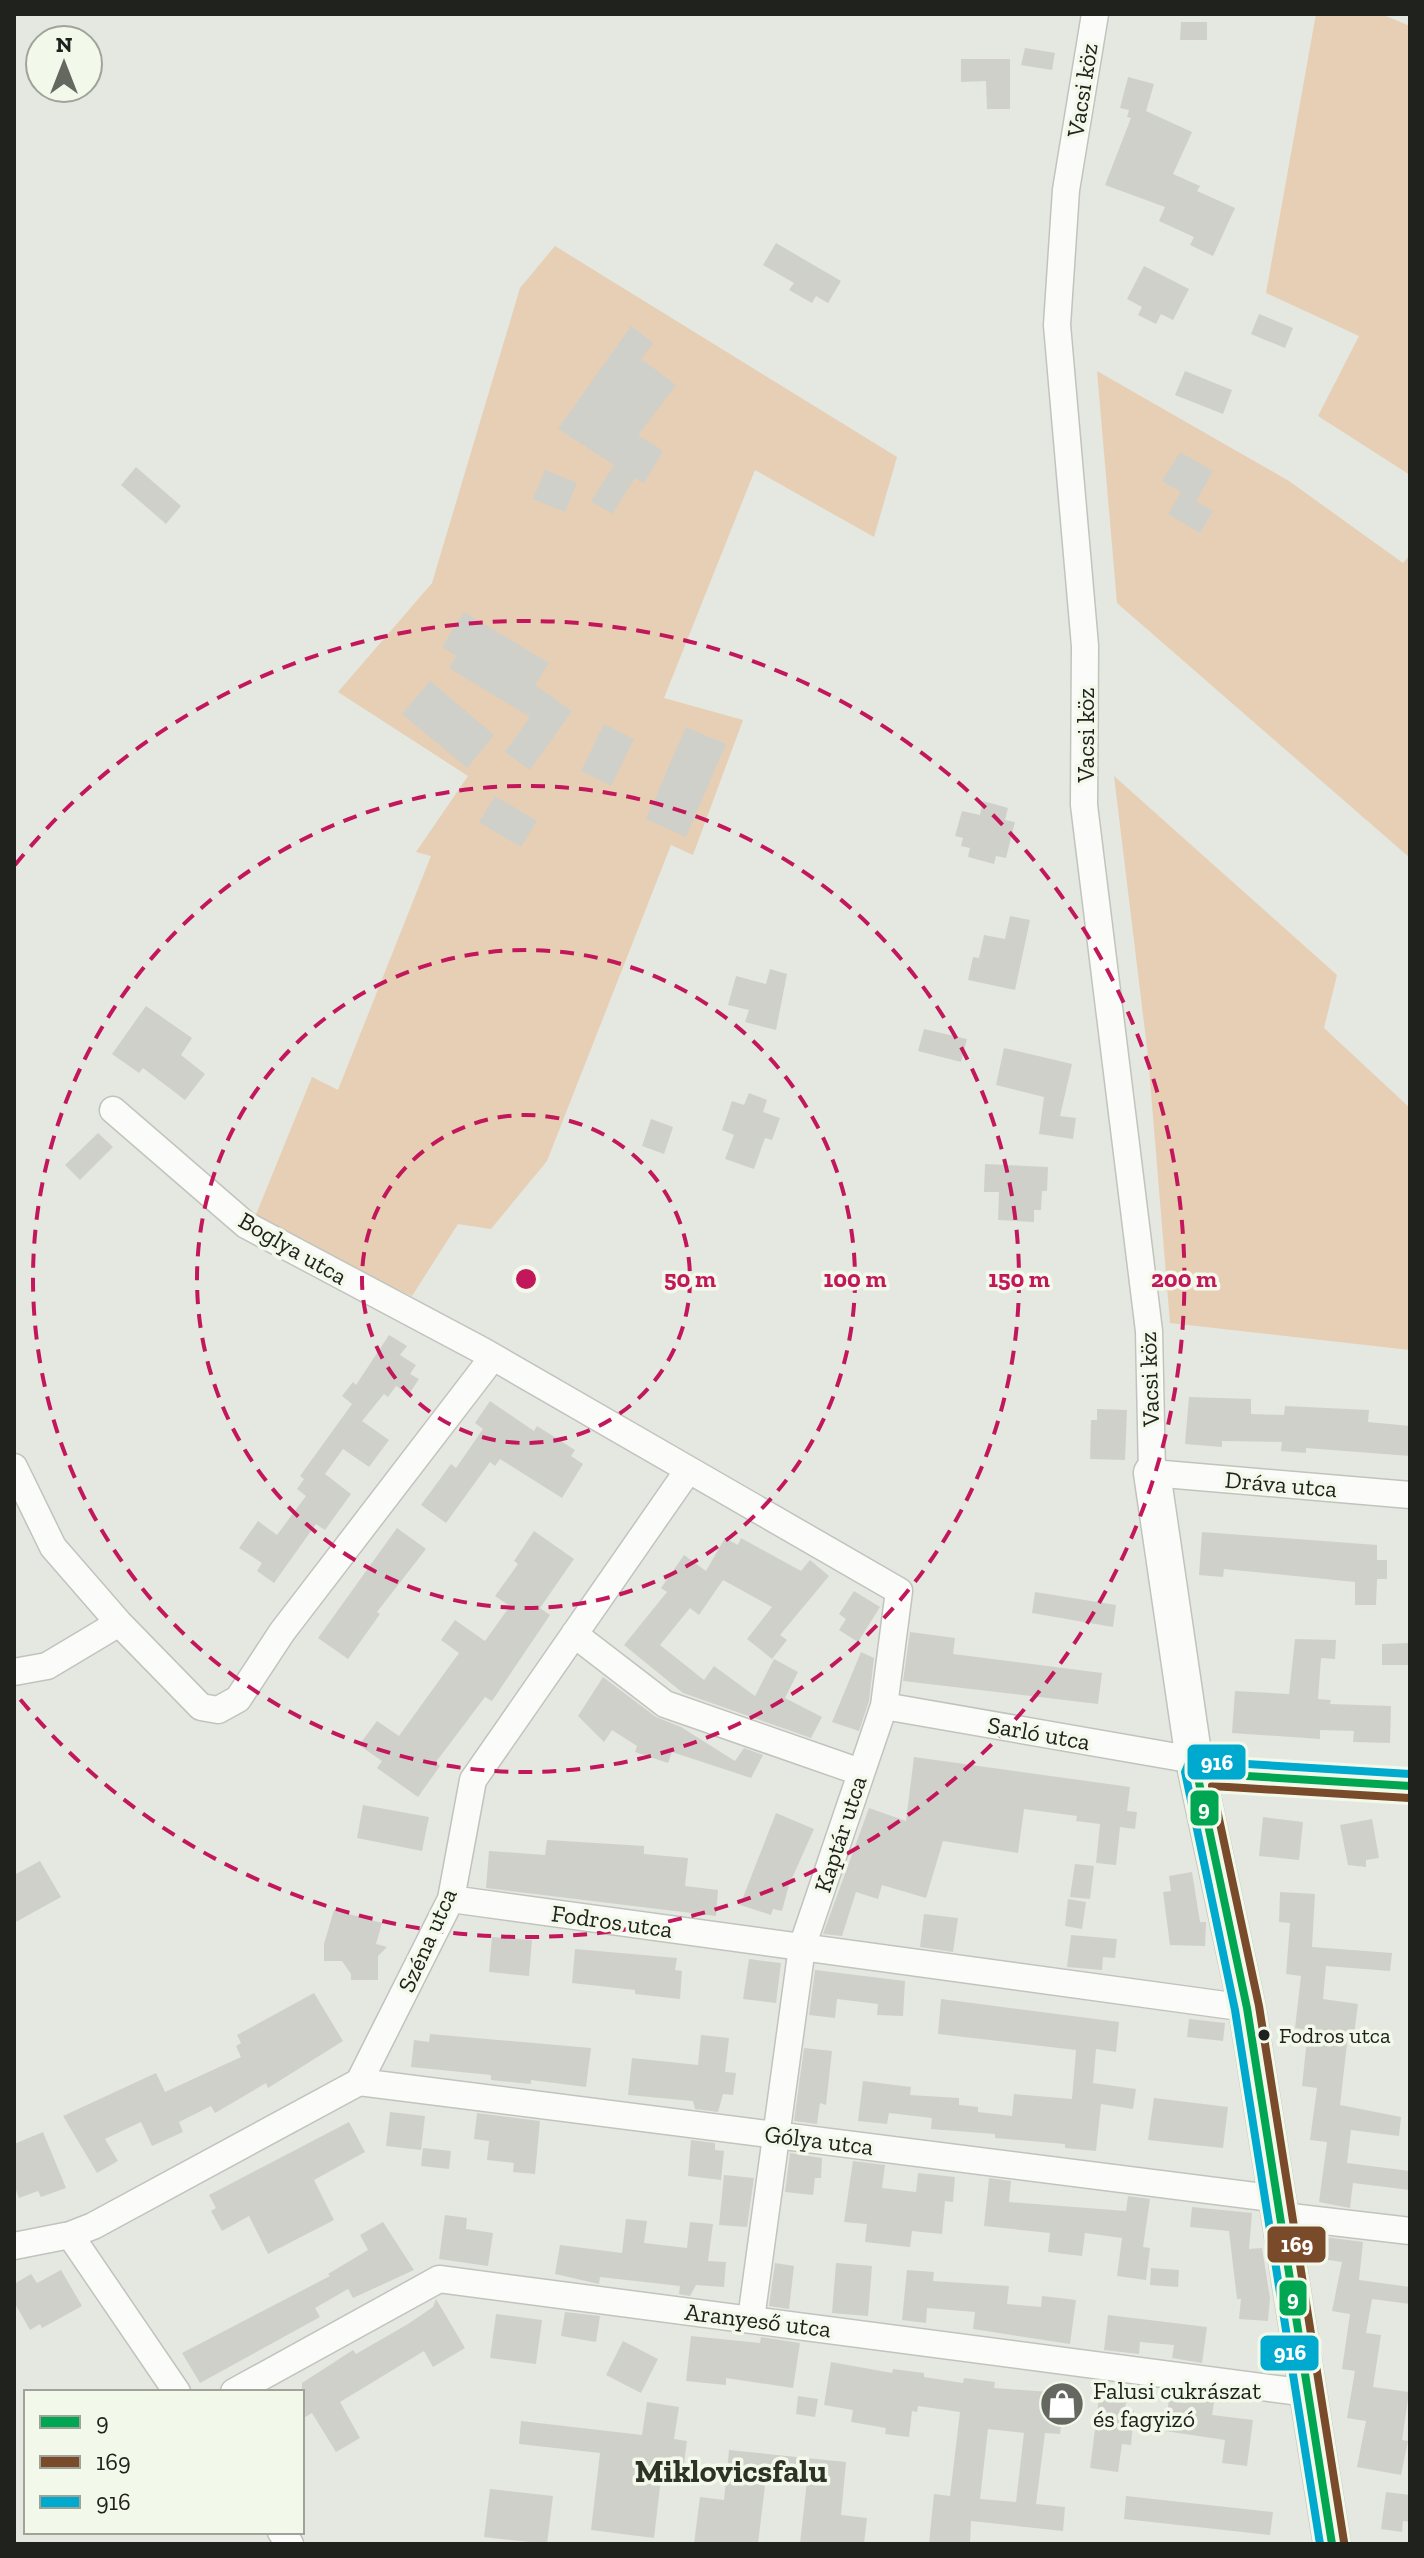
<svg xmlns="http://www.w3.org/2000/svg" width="1424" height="2558" font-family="'Zilla Slab',serif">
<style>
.green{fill:#e6cfb5}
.building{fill:#cfd0ca;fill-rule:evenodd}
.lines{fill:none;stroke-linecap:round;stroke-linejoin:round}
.street-casing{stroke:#c1c4bd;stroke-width:29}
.secondary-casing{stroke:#c1c4bd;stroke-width:39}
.street{stroke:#fbfcfa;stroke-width:26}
.secondary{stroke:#fbfcfa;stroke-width:36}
.bus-1-casing{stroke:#f3f9ea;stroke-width:14}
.bus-2-casing{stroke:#f3f9ea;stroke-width:14}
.bus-3-casing{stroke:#f3f9ea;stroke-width:14}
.bus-1{stroke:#00a651;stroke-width:8}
.bus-2{stroke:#7a4b2a;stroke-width:8}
.bus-3{stroke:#00a9ce;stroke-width:8}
.ring{fill:none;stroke:#c2185b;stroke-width:4;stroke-dasharray:14 10}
.bus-dot{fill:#20221d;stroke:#f3f9ea;stroke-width:3}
.labels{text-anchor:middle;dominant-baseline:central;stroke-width:7;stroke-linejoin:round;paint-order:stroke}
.bus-label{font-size:22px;fill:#20221d;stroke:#f3f9ea;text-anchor:start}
.street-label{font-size:24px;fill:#20221d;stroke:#f3f9ea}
.poi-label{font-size:24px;fill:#20221d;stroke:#f3f9ea;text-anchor:start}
.district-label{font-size:32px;font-weight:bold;fill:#2e3327;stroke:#f3f9ea}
.centre{fill:#c2185b;stroke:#f3f9ea;stroke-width:4}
.ring-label{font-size:24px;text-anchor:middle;font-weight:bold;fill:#c2185b;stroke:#f3f9ea;stroke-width:7;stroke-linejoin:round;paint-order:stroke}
.line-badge{stroke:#f3f9ea;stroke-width:3}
.badge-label{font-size:22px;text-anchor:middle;font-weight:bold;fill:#fff}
</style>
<rect width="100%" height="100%" fill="#e4e8e0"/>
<path class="green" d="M1316,14h65l29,12v449l-92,-59 41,-80 -93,-43z
M555,246l342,211 -23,80 -119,-67 -91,228 79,22 -50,135 -22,-10 -124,316 -56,68 -33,-5 -46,72 -159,-74 59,-145 26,13 93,-234 -15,-4 52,-76 -130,-84 94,-109 88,-295z
M1097,371l192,110 114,82 7,-8v303l-293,-255z
M1114,776l223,199 -13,53 86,80v242l-240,-27 -22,-267z"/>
<path class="building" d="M1181,22h26v18h-27z
M1025,48l30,5 -3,17 -31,-5z
M961,59h49v50h-23l-1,-28 -25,1z
M1128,77l26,7 -8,27 46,21 -19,42 27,12 -3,5 38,17 -22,48 -23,-11 4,-8 -35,-16 6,-14 -60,-22 26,-67 -4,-1 2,-7 -9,-2z
M776,243l65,38 -13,22 -12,-7 -4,7 -23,-13 5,-7 -31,-18z
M1144,266l45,23 -16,31 -12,-6 -5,10 -18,-9 4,-8 -15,-8z
M1259,314l34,14 -8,20 -34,-14z
M631,326l22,17 -12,16 35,26 -38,50 25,16 -19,32 -9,-5 -23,36 -21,-13 23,-36 -56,-36z
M1185,371l47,19 -9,24 -48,-19z
M1180,452l33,19 -17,30 17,10 -13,22 -32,-19 13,-22 -19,-11z
M136,467l45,39 -15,18 -45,-39z
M545,470l32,13 -12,29 -32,-13z
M464,612l85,51 -14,22 37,26 -42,59 -25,-18 25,-35 -81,-49 7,-12 -14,-9z
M430,681l64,54 -27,33 -65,-54z
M604,724l30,15 -23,47 -30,-15z
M686,727l40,17 -40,93 -40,-18z
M495,796l42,25 -16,26 -42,-25z
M983,801l25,7 -3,12 10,2 -9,36 -10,-2 -2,8 -26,-7 2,-9 -9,-2 2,-8 -8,-2 7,-25 18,4z
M1010,916l20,4 -15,70 -47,-10 5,-23 6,1 5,-23 21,4z
M770,969l17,5 -11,56 -31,-8 4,-12 -21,-5 8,-29 30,8z
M146,1006l46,32 -11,17 24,19 -20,26 -42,-32 -4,5 -27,-19z
M924,1029l43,10 -6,23 -43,-11z
M1004,1048l68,16 -12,52 16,2 -3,21 -34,-5 5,-37 -48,-12z
M749,1093l18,7 -4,12 17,6 -8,22 -7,-2 -11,31 -29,-10 9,-24 -12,-5 10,-29 12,4z
M651,1119l22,8 -9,27 -22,-8z
M98,1133l15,14 -33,33 -15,-15z
M985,1164l63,3 -1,24h-5l-1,19h-7v12l-36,-2 1,-28h-15z
M389,1335l18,11 -7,9 16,10 -6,9 9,5 -10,15 -13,-8 -8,11 -4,-3 -22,27 27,19 -20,27 -26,-18 -18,25 26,20 -26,36 -9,-6 -42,59 -17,-12 5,-8 -23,-15 19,-27 19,14 29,-39 -9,-7 7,-10 -4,-3 52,-72 -10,-8 11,-14 3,3z
M1189,1397l62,2v15l33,1 1,-9 84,4 -1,12 42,4v30l-104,-8v5l-25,-2 1,-9 -60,-1v6l-37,-3z
M490,1401l44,30 3,-5 38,24 -4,6 12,8 -21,34 -62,-39 -5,7 -5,-4 -44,61 -25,-18 30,-41 5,4 27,-39 -8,-6z
M1097,1409l30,1 -2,50 -35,-1 1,-39h6z
M397,1528l29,21 -49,63 3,2 -32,45 -30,-21z
M534,1531l40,28 -34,49 10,7 -58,86 -7,-4 -49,65 4,4 -22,31 -41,-29 5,-7 -23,-16 18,-24 22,15 60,-83 -18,-13 14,-20 30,21 25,-35 -15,-10 23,-32 -4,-3z
M1202,1532l175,13v15h10v19h-10l-1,26h-21v-23l-131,-13 -1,8 -24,-2z
M725,1538l13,7 3,-7 60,33 9,-11 19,16 -49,59 7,5 -15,19 -25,-20 25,-32 -49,-27 -24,35 -9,-7 -30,37 44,35 10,-14 41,30 19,-37 24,13 -13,26 37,19 -11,21 -128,-45 -59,-48 43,-53 -6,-4 23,-33 22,16z
M854,1591l26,16 -22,35 -19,-12 7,-11 -7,-5z
M1035,1592l81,13 -3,22 -81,-14z
M910,1632l45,6 -2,16 149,19 -4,31 -195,-23z
M1295,1639l41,1 -1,19 -14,-1 -3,41 13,1 -1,4 61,2 -1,37 -37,-1 1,-11 -34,-1v9l-88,-6 3,-42 54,3z
M1408,1643l1,22h-27v-21z
M861,1652l13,6 -5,43 -10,30 -27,-9z
M603,1677l53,40 25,10 54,34 9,-13 19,7 -12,23 -79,-26 -4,11 -33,-11 2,-6 -25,-16 -8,12 -26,-26z
M914,1757l216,30 -3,24 10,1 -2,17 -15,-2 -4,38 -20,-2 4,-39 -24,-3 1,-5 -53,-7 -6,44 -75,-12 -17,57 -44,-13 -4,14 -22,-7 -14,44 -19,-2 46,-126 37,13z
M363,1805l66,12 -7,34 -65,-13z
M776,1813l38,16 -25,56 -7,26 -9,-2 -2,6 -31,-10z
M1263,1817l40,5 -4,38 -40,-4z
M1372,1819l7,39 -13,2v7l-18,-2 -8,-40z
M547,1840l97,6v8l44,4 -3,28 33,4 -2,26 -230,-28 3,-37 56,4z
M40,1861l21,36 -47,26v-48z
M1075,1864l19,2 -4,33 -20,-2z
M1192,1872l8,50h6l-1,24 -35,-1 -7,-53 8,-1 -2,-15z
M1280,1892l35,2 -3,53 80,6 -2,18 -64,-5 -3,33 35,5 -4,31h-6l-8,70 61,12 -2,19 -48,-6 -4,33 63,8v19l-57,-7 -3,25 -31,-6 8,-60 -17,-2 7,-52 -15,-2 6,-56 -13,-2 6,-52 -15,-2 4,-51 -11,-1z
M1068,1899l18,3 -4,27 -17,-3z
M334,1910l48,13 -6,21 11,3 -9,9v24h-27v-6l-9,-13h-18v-17z
M924,1914l34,4 -5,34 -33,-5z
M1071,1935l46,4 -2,19 -12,-1 -1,13 -35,-3z
M492,1937l40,3 -3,36 -40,-4z
M575,1949l102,9 -2,12 7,1 -2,28 -45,-5v-4l-63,-7z
M749,1959l32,4 -5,40 -33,-4z
M815,1970l90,11 -2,35 -26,-1 1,-11 -41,-5 -2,19 -26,-3z
M314,1993l29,48 -75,47 -2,-5 -51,30 -4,-7 -32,16 4,10 -31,14 -11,-24 -36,17 13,22 -21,12 -34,-57 93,-43 9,19 76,-35 -5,-11 5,-3 -4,-8z
M941,1999l178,23 -3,30 -20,-3 -3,34 43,6 -3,20 -32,-5 -5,47 -31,-3v-4l-70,-6v-4l-64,-5 1,-11 -43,-5 -2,11 -29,-3 5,-40 48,6 -1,8 49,3v7l19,2v5l34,4 2,-22 58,5 4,-49 -138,-16z
M1189,2019l36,4 -2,18 -36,-4z
M430,2034l161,14 -5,39 -55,-7v4l-40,-4v-5l-80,-8 3,-27 15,2z
M701,2035l28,3 -4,34 11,1 -3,22 -10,-1 -5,18 -23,-3 -2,-8 -65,-6 4,-37 66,7z
M804,2048l28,3 -6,54 -6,-2 -3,21 -23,-3z
M1154,2098l74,9 -5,41 -75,-8z
M390,2112l35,4 -4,34 -35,-4z
M477,2113l63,8 -5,53 -22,-2 1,-9 -27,-3 2,-19 -15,-2z
M349,2122l16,30 -51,28 20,40 -66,34 -19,-38 -27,15 -11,-20 5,-3 -7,-13z
M43,2132l23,56 -25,9 -3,-6 -19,7 -5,-13v-41z
M691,2140l24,3v7l9,1 -3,29 -33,-4z
M423,2148l28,3 -2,18 -28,-3z
M790,2153l32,5 -1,20h-6l-2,17 -28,-3z
M853,2161l32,4 -3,23 34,4 2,-19 37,4 -2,25 -8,-1 -3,33 -30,-3 -2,16 -45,-5 2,-18 -23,-2z
M724,2175l30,3 -7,49 -28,-2z
M989,2178l22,3 -2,21 117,9 2,-15 22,3 -7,48 7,1 -4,32 -29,-4 5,-38 -37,-5 -3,23 -34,-4 2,-19 -66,-7z
M1192,2207l60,6 -3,36 13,-1 8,50 -2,23 -29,-2 2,-20h-4l-8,-68 -39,-4z
M445,2215l22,3 -1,11 27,4 -5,33 -49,-7z
M626,2219l21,2 -3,22 43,5 3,-26 23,2 -5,37 18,1 -2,25 -28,-2 -6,11 -11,-2 1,-8 -80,-9 -1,7 -44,-10 5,-29 62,8z
M383,2222l31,48 -61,28 -5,-9 -33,19 5,9 -120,66 -18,-30 148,-77 -2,-2 40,-24 -8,-15z
M1325,2237l38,5 -4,38 51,7v17l-38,-5 -6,34 15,2 -8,52 36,5 -7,48 6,1 -7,34 -44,-8 9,-46 -19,-3 8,-47 -13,-2 8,-55 -18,-3 10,-49 -20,-3z
M775,2263l19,3 -5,43 -20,-3z
M836,2263l36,3 -4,50 -36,-3z
M1151,2268l28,2 -1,17 -28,-2z
M61,2270l21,36 -40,22 -2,-4 -10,6 -16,-28v-18l17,-10 6,9z
M907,2270l27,2 -1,9 76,5 -2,18 34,3 1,-11 34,4 -6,44 -97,-15 2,-17 -48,-4 -1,15 -24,-3z
M436,2299l29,49 -32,19 -9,-16 -84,51 20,36 -24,14 -24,-39 -10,6v-36l51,-33 3,4 52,-30 25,-17z
M565,2312l35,4 -4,26 -35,-6z
M496,2314l46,6 -6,44 -46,-6z
M1108,2315l99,12 -5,36 -30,-5 2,-13 -34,-3 -1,12 -35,-4z
M691,2336l69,7 1,-6 39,6 -7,45 -67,-10v7l-40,-4z
M623,2341l35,18 -17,34 -35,-18z
M831,2362l61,11 1,-4 31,4v4l39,6 1,-5 31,4 -1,6 71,5 -5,41 -15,-1 -9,71 29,3 -2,24 -92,-10 -1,23h-41l5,-50 16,2 10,-84 -42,-6 -1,6 -5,-1 -3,26 -24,-3 1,-6 -35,-6 2,-12 -29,-5zM988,2429l36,4 -8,69 -36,-3z
M1170,2391l45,6 -3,18 41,5 -6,46 -25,-3 3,-23 -60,-9z
M798,2396l20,3 -3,18 -19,-3z
M1099,2398l27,3 -1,9 9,1 -3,34 -9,-1 -4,28 -28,-4z
M647,2402l32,5 -5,32 13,2 -3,23 -21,-3 -9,77 -63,-8 9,-77 -81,-9 2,-23 121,14z
M729,2450l117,12 -5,53 26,3 -3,26h-64l7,-63 -41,-4 -8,67h-64l6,-47 24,3z
M490,2489l63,7 -6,48 -63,-7z
M1386,2492l24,3v27l-7,-1 -1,11 -21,-3z
M1126,2496l147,16 -3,23 -146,-16z"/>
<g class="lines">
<g class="street-casing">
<path id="street" d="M1095,14l-29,176 -9,135 28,321 -1,159 65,526 3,142 258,22
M113,1110l133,115 237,126 416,240 -15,115 -82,241 -51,372
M14,1467l39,80 66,76 -72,43 -33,6
M119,1623l82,84 17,3 20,-11 44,-67 211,-275
M574,1634l91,70 195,68
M884,1706l310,54
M1197,1773l213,13
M451,1899l796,109
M359,2082l920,117
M1282,2216l128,15
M70,2235l107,157
M14,2246l56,-11 23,-9 266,-144 92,-183 22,-119 214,-308
M234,2392l205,-113 869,114
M281,2532l9,12"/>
</g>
<g class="secondary-casing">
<path id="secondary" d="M1152,1473l42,287 53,248 85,536"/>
</g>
<use href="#street" class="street"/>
<use href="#secondary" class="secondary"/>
<g class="bus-1-casing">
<path id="bus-1" d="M1332,2544l-85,-536 -50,-235 213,13"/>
</g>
<g class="bus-2-casing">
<path id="bus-2" d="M1344,2542l-85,-536 -47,-220 197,12"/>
</g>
<g class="bus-3-casing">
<path id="bus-3" d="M1320,2544l-85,-534 -50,-238 3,-7 9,-4 213,13"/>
</g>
<use href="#bus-1" class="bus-1"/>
<use href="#bus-2" class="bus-2"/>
<use href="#bus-3" class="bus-3"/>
</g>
<g class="ring">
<circle cx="526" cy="1279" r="164"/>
<circle cx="526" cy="1279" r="329"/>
<circle cx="526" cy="1279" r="493"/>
<path d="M15 865A658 658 0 1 1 15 1693"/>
</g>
<defs>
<g id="shop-disc" transform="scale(2.3)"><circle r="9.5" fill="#656761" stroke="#f3f9ea"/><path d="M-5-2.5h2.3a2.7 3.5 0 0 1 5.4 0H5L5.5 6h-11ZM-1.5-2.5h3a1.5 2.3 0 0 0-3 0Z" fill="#fff"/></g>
</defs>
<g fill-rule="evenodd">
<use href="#shop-disc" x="1062" y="2404"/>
</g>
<circle class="bus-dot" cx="1264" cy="2035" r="7"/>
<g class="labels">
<g class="bus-label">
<text x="1279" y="2035">Fodros utca</text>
</g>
<g class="street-label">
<text transform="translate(1082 90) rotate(-81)">Vacsi köz</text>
<text transform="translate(1085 735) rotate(-90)">Vacsi köz</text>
<text transform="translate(293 1248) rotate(30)">Boglya utca</text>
<text transform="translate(1149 1379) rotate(-92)">Vacsi köz</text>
<text transform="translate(1281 1484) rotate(5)">Dráva utca</text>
<text transform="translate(1039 1733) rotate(10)">Sarló utca</text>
<text transform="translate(840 1834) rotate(-72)">Kaptár utca</text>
<text transform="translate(612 1921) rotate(8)">Fodros utca</text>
<text transform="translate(427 1940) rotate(-66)">Széna utca</text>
<text transform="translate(819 2140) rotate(7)">Gólya utca</text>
<text transform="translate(758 2320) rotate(7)">Aranyeső utca</text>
</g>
<g class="poi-label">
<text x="1093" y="2390">Falusi cukrászat<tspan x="1093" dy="28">és fagyizó</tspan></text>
</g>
<g class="district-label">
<text x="731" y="2471">Miklovicsfalu</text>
</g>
</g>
<circle cx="526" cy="1279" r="12" class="centre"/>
<g class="ring-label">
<text x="690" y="1287">50 m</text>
<text x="855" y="1287">100 m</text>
<text x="1019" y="1287">150 m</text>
<text x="1184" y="1287">200 m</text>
</g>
<g class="line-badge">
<rect x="1186" y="1743" width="61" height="38" rx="8" fill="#00a9ce"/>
<rect x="1189" y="1789" width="31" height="38" rx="8" fill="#00a651"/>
<rect x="1266" y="2225" width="61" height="39" rx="8" fill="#7a4b2a"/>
<rect x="1278" y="2279" width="30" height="38" rx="8" fill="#00a651"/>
<rect x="1259" y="2334" width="61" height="38" rx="8" fill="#00a9ce"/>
</g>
<g class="badge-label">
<text x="1217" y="1770">916</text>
<text x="1204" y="1816">9</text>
<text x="1297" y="2252">169</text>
<text x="1293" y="2306">9</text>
<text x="1290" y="2360">916</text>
</g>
<rect width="1424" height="2558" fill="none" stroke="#20221d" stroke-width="32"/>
<rect x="24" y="2390" width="280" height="144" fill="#f3f9ea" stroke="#9fa398" stroke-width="2"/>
<rect x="40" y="2416" width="40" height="12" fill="#00a651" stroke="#9fa398" stroke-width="2"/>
<text x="96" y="2430" font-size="24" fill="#20221d">9</text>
<rect x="40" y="2456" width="40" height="12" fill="#7a4b2a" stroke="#9fa398" stroke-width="2"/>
<text x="96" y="2470" font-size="24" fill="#20221d">169</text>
<rect x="40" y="2496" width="40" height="12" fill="#00a9ce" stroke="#9fa398" stroke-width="2"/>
<text x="96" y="2510" font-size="24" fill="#20221d">916</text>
<g transform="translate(64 64)"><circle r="38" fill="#f3f9ea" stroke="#9fa398" stroke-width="2"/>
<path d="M0-6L14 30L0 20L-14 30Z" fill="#656761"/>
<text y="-12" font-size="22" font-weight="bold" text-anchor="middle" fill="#20221d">N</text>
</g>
</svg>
